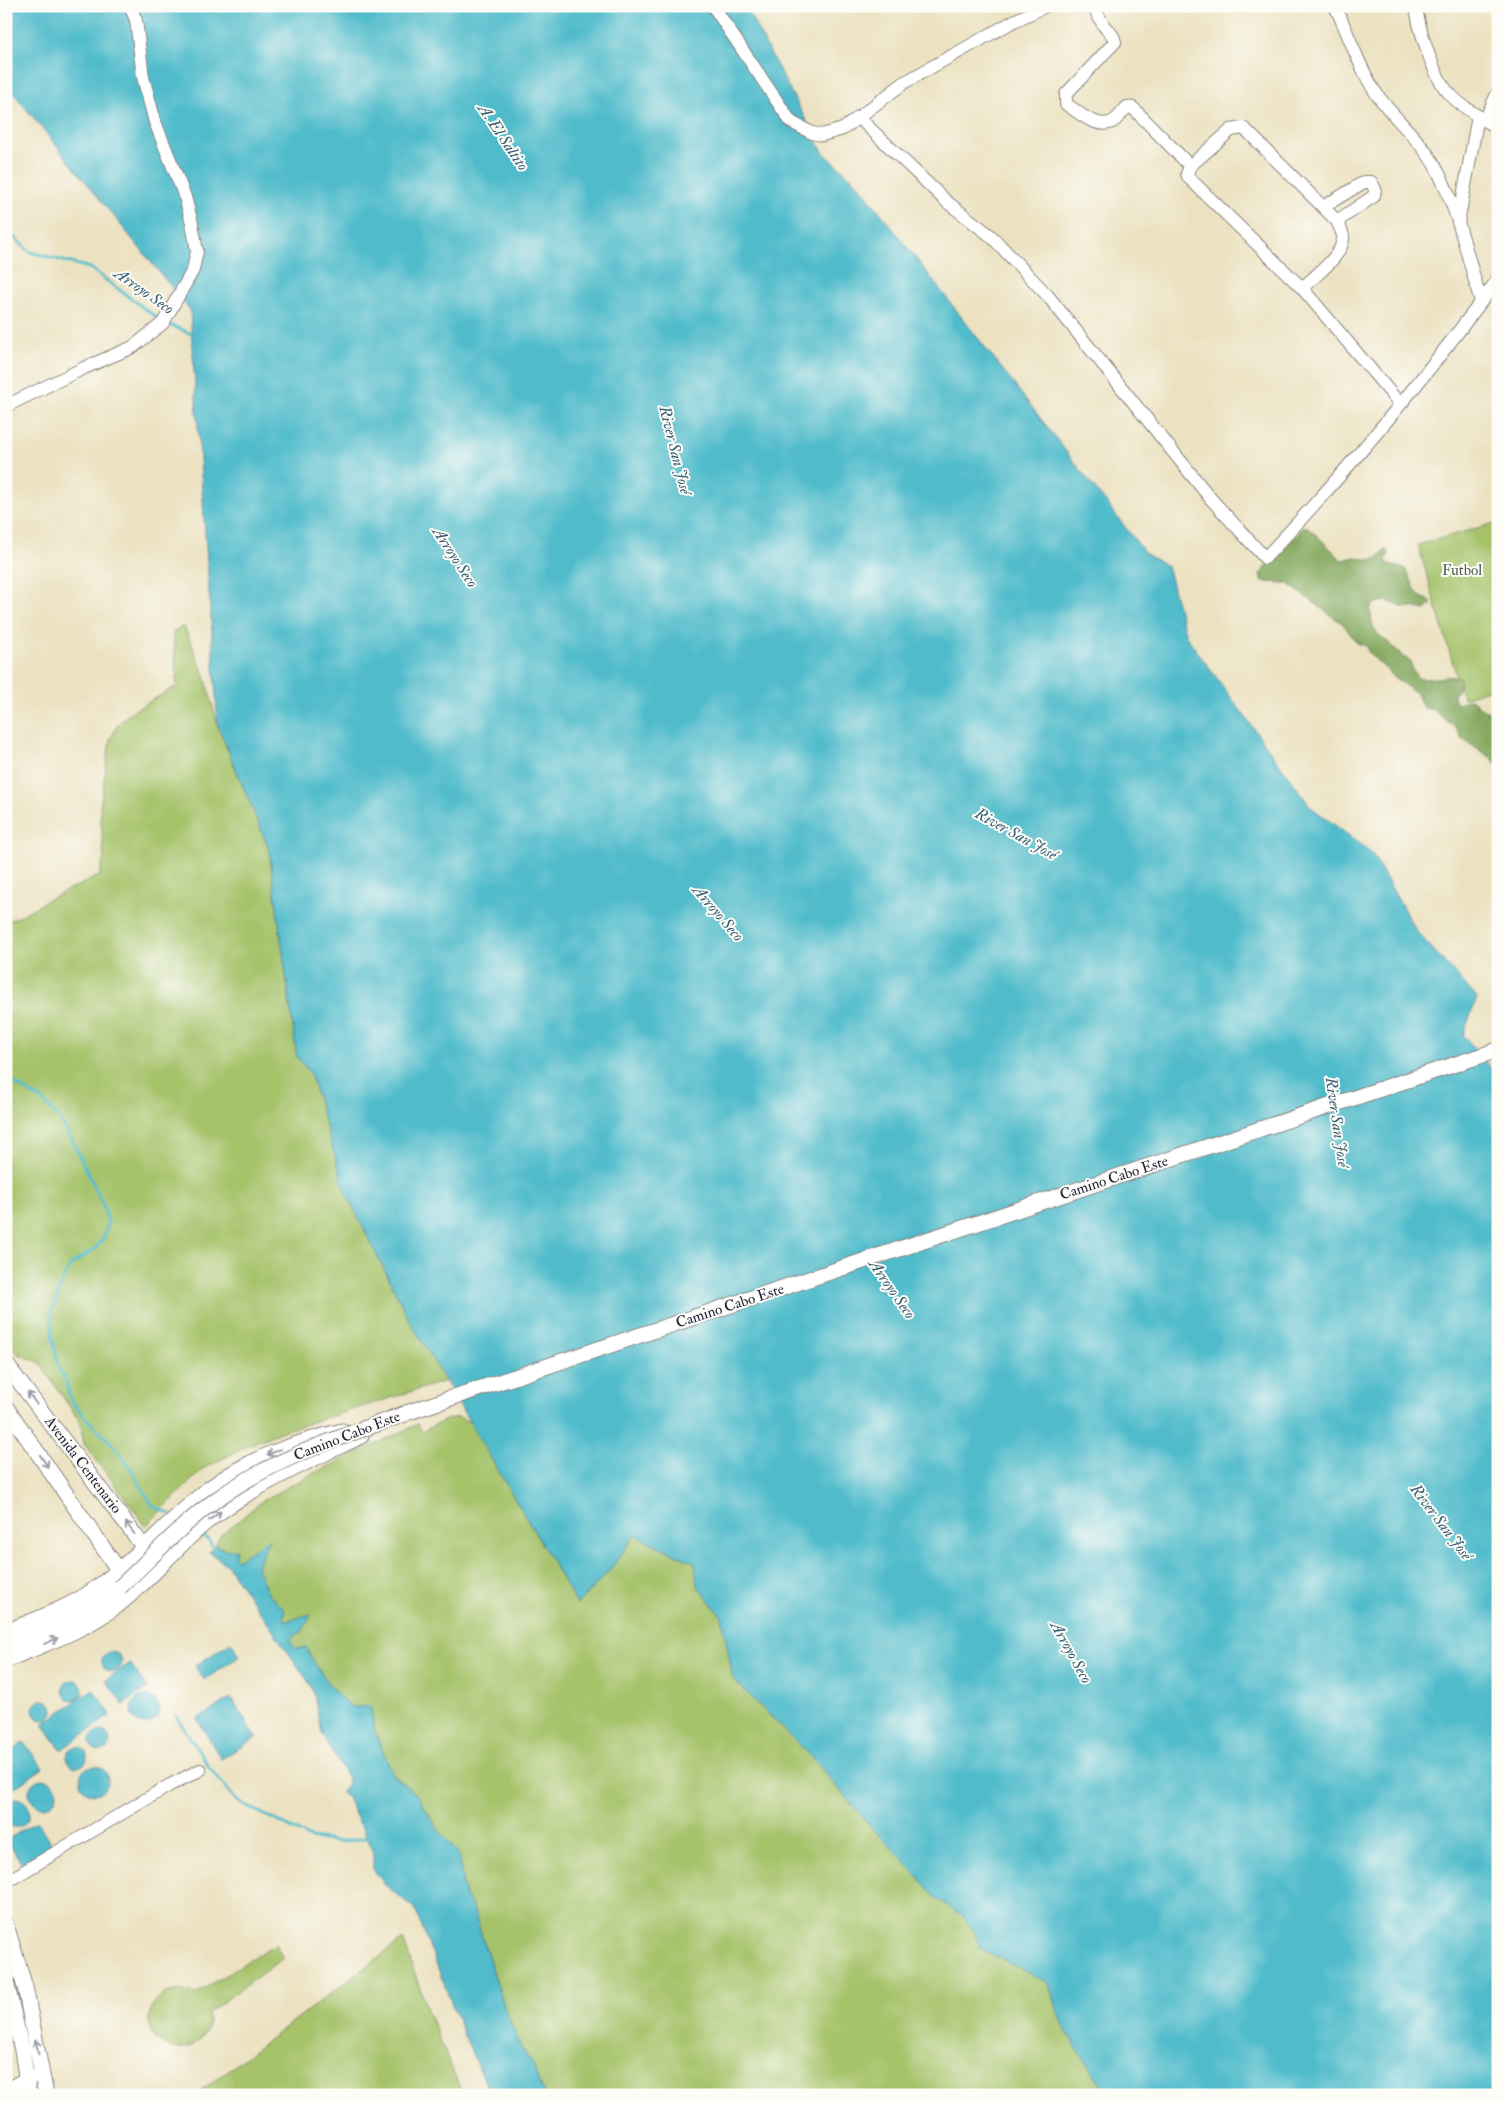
<svg xmlns="http://www.w3.org/2000/svg" width="1504" height="2101" font-family="'IM FELL Double Pica',serif">
<style>
.green{fill:#a6c36b;stroke:#647253}
.forest{fill:#84a95f;stroke:#53664d}
.water{fill:#4fbbcb;stroke:#386e83}
.lines{fill:none;stroke-linecap:round;stroke-linejoin:round}
.stream{stroke:#4fbbcb;stroke-width:3}
.minor-casing{stroke:#87827e;stroke-width:14}
.major-casing{stroke:#87827e;stroke-width:17}
.minor{stroke:#fff;stroke-width:12}
.major{stroke:#fff;stroke-width:15}
.major-bridge-casing{stroke:#87827e;stroke-width:17;stroke-linecap:butt}
.major-bridge{stroke:#fff;stroke-width:15}
.oneway{stroke:#9c9ca7}
.labels{text-anchor:middle;dominant-baseline:central;stroke-width:4;stroke-linejoin:round;paint-order:stroke}
.park-label{font-size:15px;fill:#505a4c;stroke:#fdfcf7}
.street-label{font-size:15px;fill:#22223b;stroke:#fdfcf7}
.water-label{font-size:16px;font-style:italic;fill:#345f75;stroke:#fdfcf7}
</style>
<rect width="100%" height="100%" fill="#fdfcf7"/>
<filter id="ink" filterUnits="userSpaceOnUse"><feTurbulence type="fractalNoise" baseFrequency=".02" numOctaves="2"/><feDisplacementMap in="SourceGraphic" scale="10" xChannelSelector="R" yChannelSelector="G"/><feConvolveMatrix kernelMatrix="1 2 1 2 8 2 1 2 1" color-interpolation-filters="sRGB"/></filter>
<filter id="wash" filterUnits="userSpaceOnUse"><feTurbulence type="fractalNoise" baseFrequency=".0096" numOctaves="4" result="noise"/><feDisplacementMap in="SourceGraphic" scale="20" xChannelSelector="R" yChannelSelector="G"/><feGaussianBlur stdDeviation="1.12" result="paint"/><feColorMatrix in="noise" values="0 0 0 0 0 0 0 0 0 0 0 0 0 0 0 0 0 1.4 0 .05"/><feComposite in="paint" operator="in"/></filter>
<g filter="url(#wash)">
<rect width="100%" height="100%" fill="#ece2c1"/>
<path class="green" d="M1498,522v165l-35,11 -45,-153z
M184,626l21,50 13,50 51,123 28,208 13,16 36,120 64,128 36,60 -163,50 -32,13 -48,25 -57,57 -62,-82 -4,-22 -41,-60 -21,-8 -12,-16v-417l13,-4 28,-17 52,-24 5,-17 -4,-51 10,-68 8,-16 13,-12 46,-26 -4,-55z
M458,1417l12,5 107,182 32,-33 26,-36 60,28 2,22 25,32 11,62 77,76 63,74 31,31 594,-268v503h-952l-5,-6 -8,-24 -13,-19 -16,-40 -32,-101 -7,-8 -7,-44 -21,-25 -20,-33 -24,-20 -18,-43 -5,-26c-5,0 -11,2 -16,1 -14,-2 -42,-46 -48,-59l-9,1 -7,-6 3,-7 18,-22 -25,7 -3,-3 2,-8 -18,-18 -10,-25 11,-27 -30,20 -13,-10 -10,-5 5,-9 42,-35 48,-26 108,-51 3,8 25,-12z
M403,1939l25,73 35,83h-268z
M275,1944l8,14 -75,55c2,12 -2,23 -12,30 -8,6 -17,7 -26,4 -37,-10 -23,-71 25,-53z"/>
<path class="forest" d="M1304,527h4l34,33 13,-3 14,3 8,-2 8,-8 3,1 1,3 -3,5 2,6 16,3c8,8 8,20 16,28 3,3 8,3 11,5v4l-5,5 -16,-3 -5,1 -18,-7 -12,2 -5,6 3,18 4,6 21,18 5,6 8,4 1,7 6,10 5,1 35,-3 2,3 -2,11 -5,4 3,9 3,1 8,-5 6,1c13,13 7,9 25,14v51l-8,-8 -28,-18 -4,-9 -25,-20 -10,-2 -6,-14 -22,-16 -27,-26 -1,-6 -10,-3 -14,-19 -56,-41 -24,-1 -3,-8z"/>
<path class="water" d="M6,6h739l78,146 35,32 288,370 21,12 19,70 125,171 60,45 46,80 60,66 -14,37 31,37 4,-2v1025h-390l-42,-64 -18,-48 -68,-35 -5,-16 -12,-16 -28,-19 -31,-37 -31,-31 -63,-74 -77,-76 -11,-62 -25,-32 -2,-22 -60,-28 -26,36 -32,33 -167,-283 -64,-128 -36,-120 -13,-16 -28,-208 -51,-123 -28,-416 -175,-215 -9,-6z
M269,1539l-12,28 10,25 18,18 -2,8 3,3 25,-7 -9,18 -9,4 -3,7 7,6 9,-2c6,14 34,58 48,60 5,1 11,-1 16,-1l5,26 18,43 24,20 20,33 21,25 7,44 7,8 32,101 16,40 13,19 8,24 5,6h-55l-28,-62 -48,-124 -30,-24 -12,-16v-19l-26,-52 -6,-6 7,-8v-6l-27,-45 -7,-39 -6,-13 -81,-116 -18,-13 6,-7 10,5 11,-1 -1,8 3,3z
M231,1642l9,14 -36,24 -9,-14z
M102 1662a10 10 0 1 1 20 0a10 10 0 1 1-20 0Z
M130,1663l17,25 -24,17 -17,-25z
M63 1690a10 10 0 1 1 20 0a10 10 0 1 1-20 0Z
M93,1689l18,26 -50,35 -18,-26z
M131 1710a14 14 0 1 1 28 0a14 14 0 1 1-28 0Z
M231,1698l25,40 -35,21 -24,-40z
M33 1710a10 10 0 1 1 20 0a10 10 0 1 1-20 0Z
M90 1741a10 10 0 1 1 20 0a10 10 0 1 1-20 0Z
M24,1742l19,26 -37,26v-39z
M67 1757a10 10 0 1 1 20 0a10 10 0 1 1-20 0Z
M80 1780a14 14 0 1 1 28 0a14 14 0 1 1-28 0Z
M29 1793a14 14 0 1 1 28 0a14 14 0 1 1-28 0Z
M16,1798c25,5 12,39 -10,26v-22z
M37,1821l15,24 -30,19 -15,-24z"/>
<g class="lines">
<path class="stream" d="M6,230l24,22 60,16 70,52
M165,323l29,12
M6,1078l37,23 15,16 13,21 31,64 6,20 -4,15 -8,11 -25,17 -8,14 -12,35 1,20 7,36 7,10 4,19 14,17 30,30 13,17 26,43 18,8
M200,1533l9,7 5,10
M176,1716l35,54 26,31 74,37 29,4 30,-5"/>
</g>
</g>
<g filter="url(#ink)">
<g class="lines">
<g class="minor-casing">
<path id="minor" d="M713,6l78,116 21,11 10,2 21,-6 62,-47 109,-61 32,-15
M1093,6l11,20 9,10 2,6 -49,52v10c12,8 28,23 43,19 7,-1 13,-11 18,-16l6,1 57,58
M1335,6c14,28 22,57 39,84 17,27 44,46 60,74 22,38 34,95 47,138
M1416,6c2,21 18,71 32,86 13,15 33,26 50,36
M858,117l89,85 44,34 57,60 163,203 54,59c83,-88 161,-181 233,-279
M1485,120l13,-28
M1323,207l41,-25h7l4,7 -1,7 -37,25
M1458,223l20,-107
M1302,288l-113,-110 -2,-4 3,-8 41,-36 12,-2 5,4 89,89c2,5 5,10 6,15 2,18 -29,41 -41,52l98,116
M6,406l78,-38 49,-21 30,-24 30,-53 4,-19 -5,-28 -7,-26 -30,-75 -12,-45 -7,-57 -6,-14
M6,1882l164,-97 30,-15
M6,2089l20,-11 10,-1"/>
</g>
<g class="major-casing">
<path id="major" d="M6,1364l143,190
M6,1407l118,171
M394,1417l1104,-367
M6,1632c27,-12 56,-21 80,-37 46,-30 81,-74 124,-107 40,-30 85,-45 132,-57
M6,1645l78,-34 36,-24
M6,1660c38,-16 80,-30 113,-56 34,-26 60,-62 95,-88 45,-33 97,-56 147,-80
M6,1925l19,62 21,108
M6,1982l16,68 7,45"/>
</g>
<use href="#minor" class="minor"/>
<use href="#major" class="major"/>
<g class="major-bridge-casing">
<path id="major-bridge" d="M120,1587c32,-30 62,-63 97,-88 56,-40 123,-62 188,-85"/>
</g>
<use href="#major-bridge" class="major-bridge"/>
</g>
<defs><path id="oneway-shaft" d="M-6 0H5M1.5-3L5.5 0L1.5 3" fill="none" stroke-width="1.6" stroke-linecap="round" stroke-linejoin="round" transform="scale(1.25)"/></defs>
<g class="oneway">
<use href="#oneway-shaft" transform="translate(32 1398) rotate(-127)"/>
<use href="#oneway-shaft" transform="translate(274 1452) rotate(158)"/>
<use href="#oneway-shaft" transform="translate(44 1461) rotate(56)"/>
<use href="#oneway-shaft" transform="translate(215 1516) rotate(-37)"/>
<use href="#oneway-shaft" transform="translate(130 1528) rotate(-127)"/>
<use href="#oneway-shaft" transform="translate(51 1641) rotate(-23)"/>
<use href="#oneway-shaft" transform="translate(37 2047) rotate(-101)"/>
</g>
</g>
<g class="labels">
<g class="park-label">
<text x="1462" y="570">Futbol</text>
</g>
<g class="street-label">
<text transform="translate(1114 1178) rotate(-18)">Camino Cabo Este</text>
<text transform="translate(730 1306) rotate(-18)">Camino Cabo Este</text>
<text transform="translate(347 1436) rotate(-21)">Camino Cabo Este</text>
<text transform="translate(83 1465) rotate(53)">Avenida Centenario</text>
</g>
<g class="water-label">
<text transform="translate(503 137) rotate(56)">A. El Saltito</text>
<text transform="translate(144 291) rotate(35)">Arroyo Seco</text>
<text transform="translate(675 450) rotate(76)">River San José</text>
<text transform="translate(455 557) rotate(57)">Arroyo Seco</text>
<text transform="translate(1016 834) rotate(29)">River San José</text>
<text transform="translate(718 913) rotate(49)">Arroyo Seco</text>
<text transform="translate(1337 1122) rotate(82)">River San José</text>
<text transform="translate(892 1289) rotate(55)">Arroyo Seco</text>
<text transform="translate(1441 1522) rotate(53)">River San José</text>
<text transform="translate(1071 1652) rotate(61)">Arroyo Seco</text>
</g>
</g>
<rect width="1504" height="2101" fill="none" stroke="#fdfcf7" stroke-width="25"/>
</svg>
